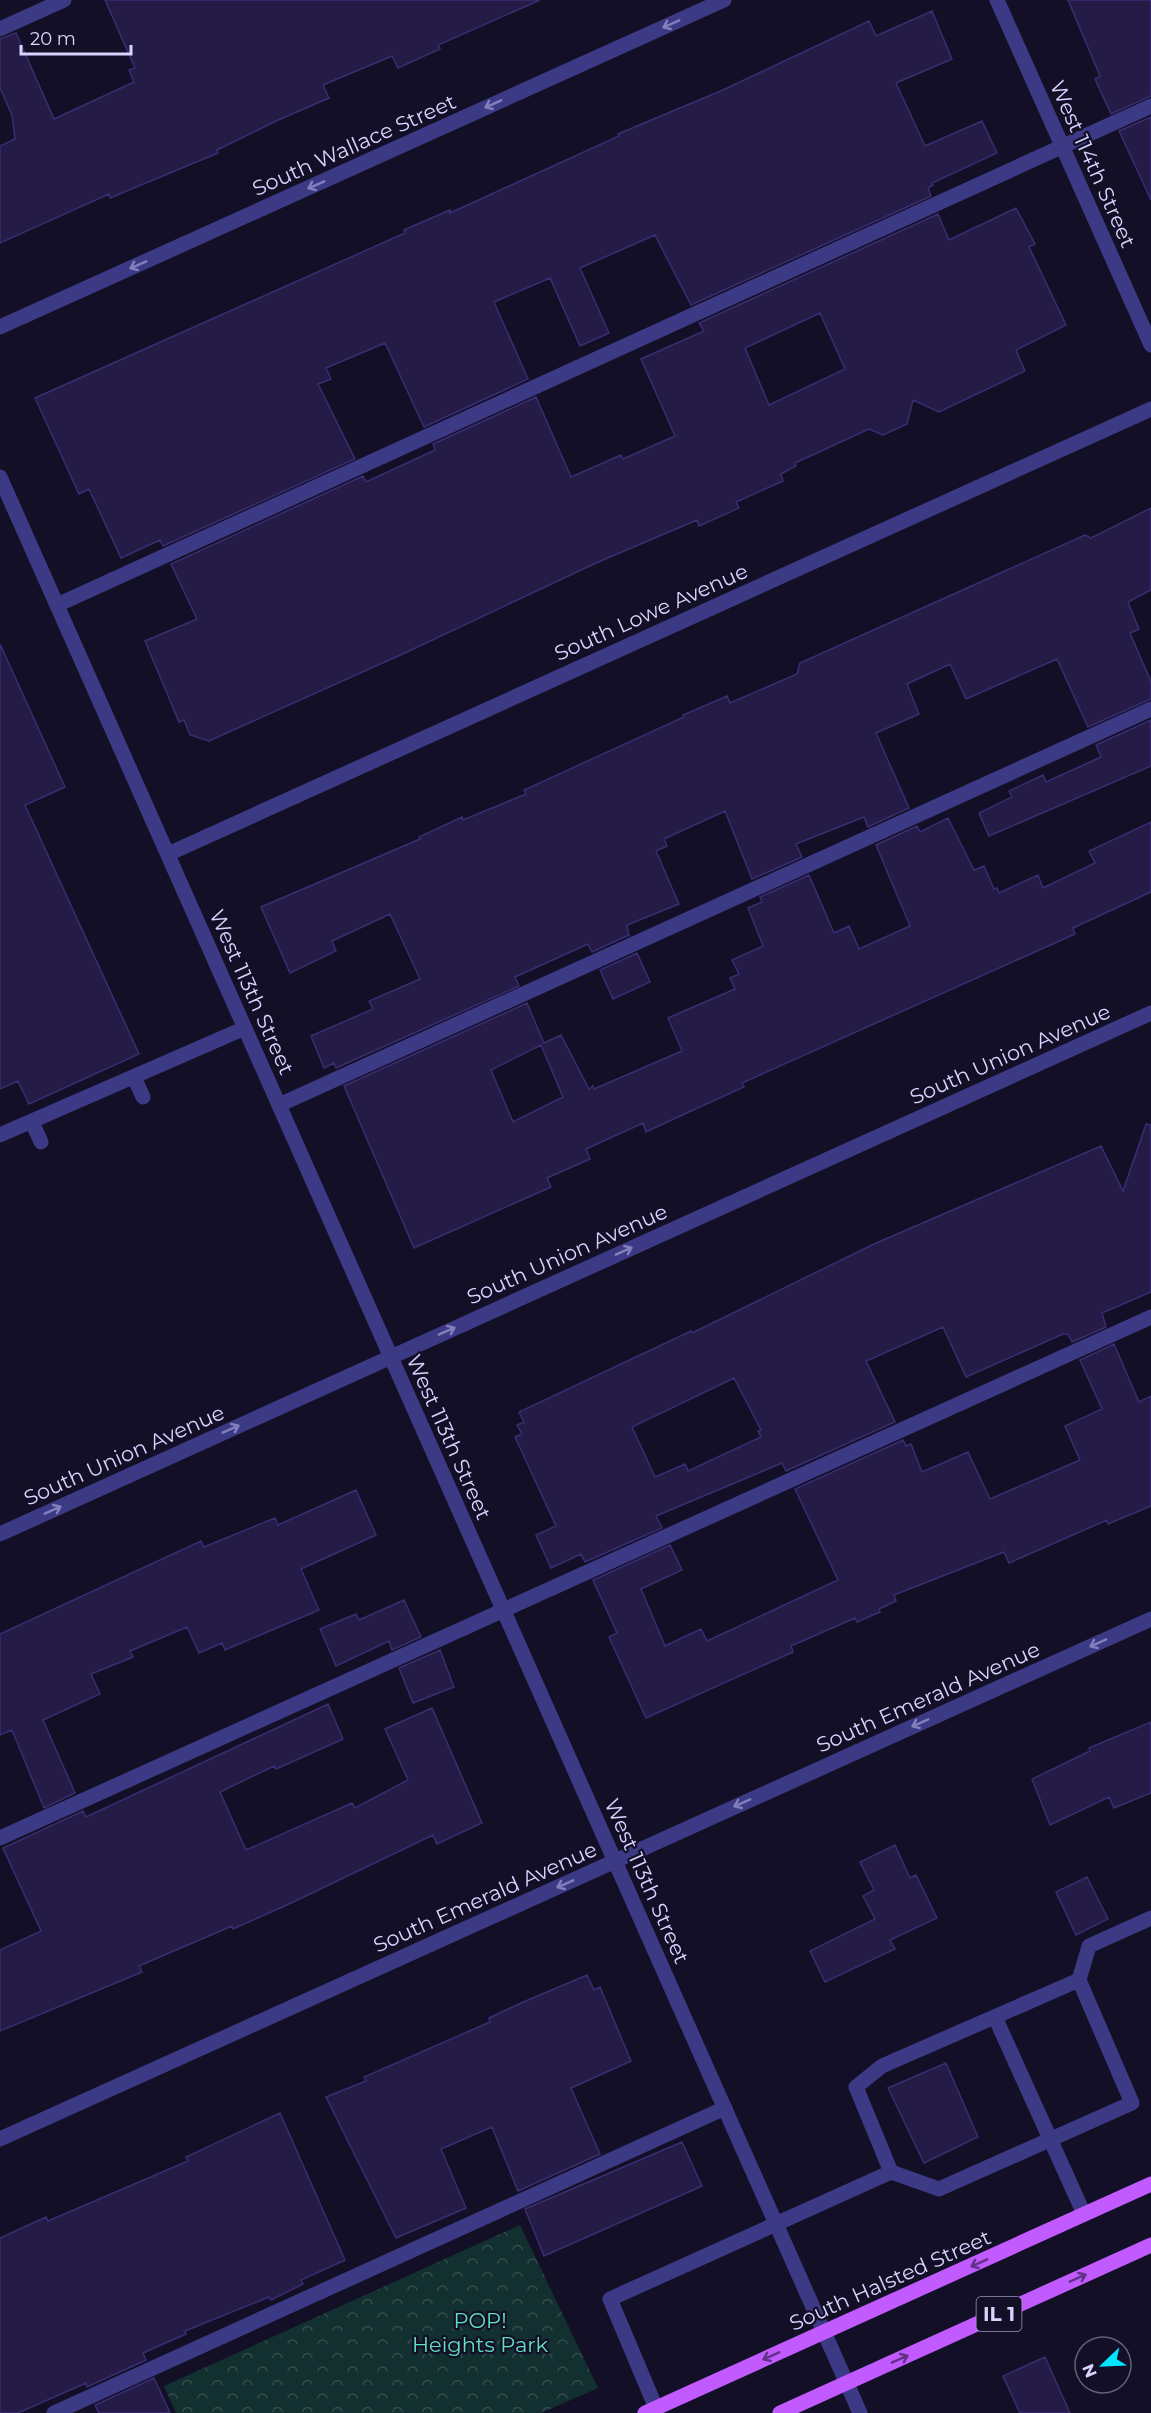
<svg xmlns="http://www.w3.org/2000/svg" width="1151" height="2413" font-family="Montserrat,sans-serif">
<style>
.park{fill:url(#park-crowns)}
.building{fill:#241b47;stroke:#3b2d73;stroke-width:1.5;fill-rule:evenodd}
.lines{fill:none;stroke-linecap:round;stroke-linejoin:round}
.service{stroke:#3d3a85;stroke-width:15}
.minor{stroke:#3d3a85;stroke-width:15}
.primary{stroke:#c25bff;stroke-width:15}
.oneway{stroke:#837fbc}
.oneway2{stroke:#623188}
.labels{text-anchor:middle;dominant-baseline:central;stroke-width:4.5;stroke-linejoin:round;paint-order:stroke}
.shield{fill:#130f26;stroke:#9e99be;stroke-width:1.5}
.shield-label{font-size:20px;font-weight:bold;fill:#d9d4ff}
.street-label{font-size:21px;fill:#d9d4ff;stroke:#130f26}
.park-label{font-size:21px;fill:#5fe0c0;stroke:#130f26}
</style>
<defs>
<pattern id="park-crowns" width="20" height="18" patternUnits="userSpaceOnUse" patternTransform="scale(1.5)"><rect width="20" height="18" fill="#12302f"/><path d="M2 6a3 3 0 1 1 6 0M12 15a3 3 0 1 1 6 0" fill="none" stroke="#344d4e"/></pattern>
</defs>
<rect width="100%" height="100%" fill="#130f26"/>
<path class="park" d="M520,2225l78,163 -57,25h-365l-12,-27z"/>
<path class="building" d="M105,0h435l-102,45 2,4 -42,19 -6,-12 -69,29 6,13 -53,23 -59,29 1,3 -108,45 -1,-4 -109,49v-97l15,-7 -3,-24 -12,-27v-49l16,-6 38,86 80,-37 -5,-12 6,-2z
M1068,0h83v96l-40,18 -16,-35 5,-3z
M932,11l20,48 -56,24 29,63 57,-25 15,32 -65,30 1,2 -5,3 3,8 -240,109 -36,-70 -75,33 29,65 -29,13 -30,-68 -56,24 34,77 -104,48 -39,-84 -59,25 5,11 -13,5 37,75 -192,87 -3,-6 -39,18 -32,-69 -10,5 -44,-96 370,-165 -1,-3 46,-20v3l169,-77 -1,-2 105,-44 146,-69 7,15z
M1151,117v83l-32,-69z
M1016,208l19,36 -6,3 37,78 -50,25 9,21 -86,41 -26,-12 -6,24 -24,11 -14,-6 -74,34 1,3 -15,8 2,7 -47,21 3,6 -40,18 -2,-6 -101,43 -189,89 -198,89 -19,-6 -6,-15 -5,2 -34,-81 52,-22 -26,-55 192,-88 3,6 69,-32 -2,-6 103,-47 35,80 50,-22 2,4 52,-23 -34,-77 63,-28 -5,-8 239,-109 11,26zM820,313l25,56 -76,36 -24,-57z
M1151,508v82l-23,12 11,27 -9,4 21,49v17l-63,28 -31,-68 -91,40 -16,-35 -43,20 12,30 -43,19 33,75 -41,19 -4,-10 -68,27 6,13 -50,22 -27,-68 -61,28 3,7 -11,5 23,53 -52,21 2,10 -37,17 -4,-8 -73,33 4,9 -183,82 -2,-5 -10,5 -13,-32 62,-27 -4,-8 51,-22 -30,-65 -58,27 4,10 -46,22 -29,-66 159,-68 -1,-2 43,-20 1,3 63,-26 -2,-4 160,-73 -1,-2 44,-19 3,7 67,-29 3,-11 285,-128 6,3z
M0,644l65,143 -40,18 114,249 -110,50 -11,-23 -18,8z
M1151,720v46l-162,70 -10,-23 33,-16 -3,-6 34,-16 3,7 55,-25 -5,-12z
M948,818l26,52 10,-4 10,23 3,-1 2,5 39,-18 5,13 52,-25 -6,-12 62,-29v70l-78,36 2,6 -333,149 2,4 -66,30 -32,15 -3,-9 -57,26 4,10 -43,19 4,9 -137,61 -70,-162 183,-83 17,40 17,-8 28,54 4,-3 1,3 88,-38 -14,-33 67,-29 -5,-11 9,-4 -7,-14 31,-14 -15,-38 14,-6 -2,-5 49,-22 25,58 15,-7 10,23 51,-23 -34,-81 41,-19 3,6zM541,1045l22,52 -50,25 -22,-52z
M637,953l13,29 -37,17 -13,-29z
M1146,1124l5,1v167l-49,21 4,14 -34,15 -4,-8h-5l-97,43 -23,-50 -77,34 29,61 -109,49 -4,-8 -126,53 6,12 -77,34 -4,-8 -30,14 -15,-33 20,-9 -41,-89 7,-3 -5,-9 7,-3 -5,-10 172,-81 1,2 182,-89 227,-98 22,45zM734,1378l27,52 -3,1 3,6 -73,34 -3,-7 -30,13 -23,-50z
M1114,1344l25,58 12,-6v110l-43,18 -1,-4 -98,43 -5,-11 -110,43 2,6 -17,8 1,3 -23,10 -2,-4 -64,28 2,6 -147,66 -37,-81 8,-4 -24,-53 77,-35 12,25 -41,19 24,57 36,-17 6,12 131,-61 -43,-91 108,-49 3,6 5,-2 11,28 46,-20 22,47 90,-39 -15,-34 37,-17 -22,-49z
M356,1490l20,45 -75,34 18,41 -94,40 -3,-7 -23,10 -12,-26 -57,24 3,6 -42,17 9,20 -57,26 32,73 -31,15 -32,-78 -12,5v-101l201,-93 3,6 71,-29 3,7z
M404,1600l17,37 -29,13 -3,-9 -53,25 -16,-37 36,-15 3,6z
M440,1650l14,37 -41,16 -14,-35z
M328,1704l15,35 -67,30 -2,-3 -54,26 26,58 106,-47 3,5 53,-28 -23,-51 47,-21 50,115 -45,21 -4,-9 -144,69 -56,25 -1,-3 -93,40 3,6 -142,59v-81l41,-19 -38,-83 80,-37 3,6z
M1151,1722v71l-37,15 -5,-11 -59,28 -18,-46 58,-28 -1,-3z
M895,1845l15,33 6,-3 21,43 -47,22 5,9 -70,33 -15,-31 65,-32 -12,-23 11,-6 -14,-28z
M1087,1877l21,42 -32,16 -20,-43z
M587,1975l7,15 6,-3 31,74 -60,27 29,66 -82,37 -26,-64 -51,22 25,59 -70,30 -70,-141 40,-16 -2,-4 126,-55 -1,-4 32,-15z
M946,2063l32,74 -54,26 -36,-75z
M280,2113l65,147 -44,20 2,4 -32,16 -2,-3 -84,34 1,3 -43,19 3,7 -59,27 -1,-4 -68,30h-18v-175l46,-21 2,4 140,-60 -2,-4z
M682,2142l20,44 -158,70 -19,-47z
M1045,2357l25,56h-50l-17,-37z
M154,2378l16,35h-71l-4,-8z"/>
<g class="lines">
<path class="service" d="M0,29l64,-29
M57,605l1094,-499
M134,1077l9,20
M279,1105l872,-396
M32,1122l9,20
M0,1135l245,-107
M0,1838l1151,-521
M1079,1980l10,-34 62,-28
M995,2017l89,197
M656,2408l-46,-109 281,-127 48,17 193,-86 -53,-123 -197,86 -26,21 35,85
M54,2413l671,-305"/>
<path class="minor" d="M997,0l154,345
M0,327l724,-327
M0,477l860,1936
M168,854l983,-445
M0,1534l1151,-521
M0,2139l1151,-520"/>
<path class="primary" d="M645,2413l506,-229
M780,2413l371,-168"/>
</g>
<defs><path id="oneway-shaft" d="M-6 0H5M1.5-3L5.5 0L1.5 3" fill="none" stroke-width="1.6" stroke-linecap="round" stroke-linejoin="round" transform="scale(1.5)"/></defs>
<g class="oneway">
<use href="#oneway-shaft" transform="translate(671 24) rotate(156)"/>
<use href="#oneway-shaft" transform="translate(493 104) rotate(156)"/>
<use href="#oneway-shaft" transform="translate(316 185) rotate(156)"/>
<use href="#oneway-shaft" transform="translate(138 265) rotate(156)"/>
<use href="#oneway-shaft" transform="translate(624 1251) rotate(-24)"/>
<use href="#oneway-shaft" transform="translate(447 1331) rotate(-24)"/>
<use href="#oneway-shaft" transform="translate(231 1429) rotate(-24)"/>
<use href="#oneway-shaft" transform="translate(53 1510) rotate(-24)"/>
<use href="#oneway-shaft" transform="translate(1098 1643) rotate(156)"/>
<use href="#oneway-shaft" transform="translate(920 1723) rotate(156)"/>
<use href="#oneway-shaft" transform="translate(742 1803) rotate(156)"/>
<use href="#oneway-shaft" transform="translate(565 1884) rotate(156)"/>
</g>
<g class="oneway2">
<use href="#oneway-shaft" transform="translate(979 2263) rotate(156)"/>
<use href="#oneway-shaft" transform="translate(1078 2278) rotate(-24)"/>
<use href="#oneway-shaft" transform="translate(771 2356) rotate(156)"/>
<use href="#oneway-shaft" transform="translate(900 2359) rotate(-24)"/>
</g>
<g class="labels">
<rect class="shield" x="976.5" y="2297" width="45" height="34" rx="4.5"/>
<g class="shield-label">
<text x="999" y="2314">IL 1</text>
</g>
<g class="street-label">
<text transform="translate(354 145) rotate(-24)">South Wallace Street</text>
<text transform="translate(1093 164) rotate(66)">West 114th Street</text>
<text transform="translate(651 612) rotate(-24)">South Lowe Avenue</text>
<text transform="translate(252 992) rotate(66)">West 113th Street</text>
<text transform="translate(1010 1054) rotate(-24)">South Union Avenue</text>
<text transform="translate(567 1254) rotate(-24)">South Union Avenue</text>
<text transform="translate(449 1437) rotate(66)">West 113th Street</text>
<text transform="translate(124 1455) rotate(-24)">South Union Avenue</text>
<text transform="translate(928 1697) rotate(-24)">South Emerald Avenue</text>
<text transform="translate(647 1881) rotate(66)">West 113th Street</text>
<text transform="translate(485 1897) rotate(-24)">South Emerald Avenue</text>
<text transform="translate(890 2280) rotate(-24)">South Halsted Street</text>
</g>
<g class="park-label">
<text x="480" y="2320">POP!<tspan x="480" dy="24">Heights Park</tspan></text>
</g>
</g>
<g transform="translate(1103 2365) rotate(247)"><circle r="28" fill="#130f26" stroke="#625e7d" stroke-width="1.5"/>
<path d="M0-4.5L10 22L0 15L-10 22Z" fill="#00e5ff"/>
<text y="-9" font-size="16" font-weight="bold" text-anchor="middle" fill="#d9d4ff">N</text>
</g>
<path d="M21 45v9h110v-9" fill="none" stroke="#d9d4ff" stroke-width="3"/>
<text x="30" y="45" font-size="18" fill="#d9d4ff" stroke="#130f26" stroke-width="4.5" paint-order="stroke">20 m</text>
</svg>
